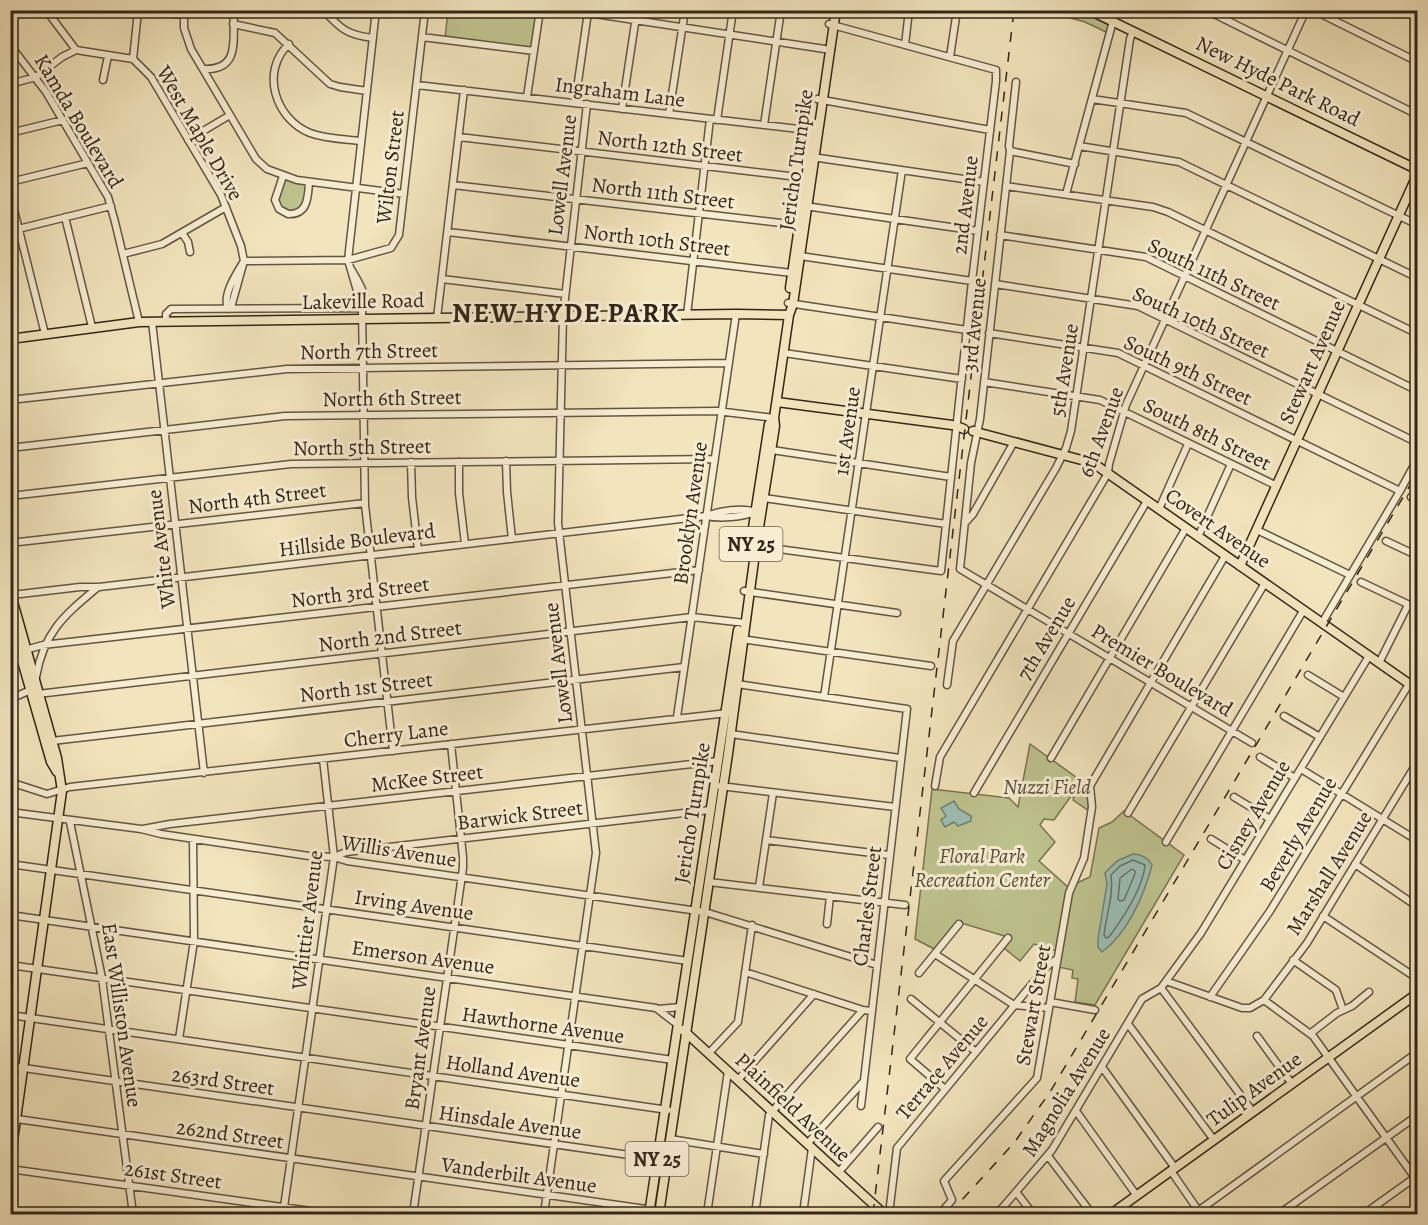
<svg xmlns="http://www.w3.org/2000/svg" width="1428" height="1225" font-family="Alegreya,serif">
<style>
.green{fill:#bec38e;stroke:#787453;stroke-width:1.5}
.water{fill:#9bbeb4;stroke:#718176;stroke-width:1.5}
.lines{fill:none;stroke-linecap:round;stroke-linejoin:round}
.shore{stroke:#677266;stroke-width:1.5}
.minor-casing{stroke:#635641;stroke-width:9}
.major-casing{stroke:#332618;stroke-width:11}
.minor{stroke:#f7edd3;stroke-width:6}
.major{stroke:#f2e4bc;stroke-width:8}
.rail{stroke:#332618;stroke-width:1.5;stroke-dasharray:10 10;stroke-linecap:butt}
.labels{text-anchor:middle;dominant-baseline:central;stroke-width:6;stroke-linejoin:round;paint-order:stroke}
.shield{fill:#f7edd3;stroke:#6e6250;stroke-width:1.5}
.shield-label{font-size:20px;font-weight:bold;fill:#332618}
.street-label{font-size:21px;fill:#332618;stroke:#f7edd3}
.park-label{font-size:21px;font-style:italic;fill:#564d36;stroke:#f7edd3}
.district-label{font-size:27px;font-weight:bold;letter-spacing:1.5px;fill:#332618;stroke:#f7edd3}
</style>
<rect width="100%" height="100%" fill="#f2e4bc"/>
<filter id="stains"><feTurbulence type="fractalNoise" baseFrequency=".00333" numOctaves="4"/><feColorMatrix values="0 0 0 0 .2 0 0 0 0 .09 0 0 0 0 .02 0 0 0 .5 -.17"/></filter>
<radialGradient id="worn" r=".72"><stop offset=".6" stop-color="#630" stop-opacity="0"/><stop offset="1" stop-color="#630" stop-opacity=".3"/></radialGradient>
<path class="green" d="M448,11h91l-6,38 -88,-11z
M1045,11h47l22,9 -4,14 -25,-12z
M284,177l24,6 -2,16 -7,12h-15l-7,-11z
M1030,744l57,41 2,26 -16,-11 1,-2 -3,-2 -17,24 -10,-1 -4,6 15,17 -16,19 29,26 22,-10 9,-49 13,-6 12,-11 60,44 -89,150 -20,-3 3,-23 -6,-1 1,-8 -15,-3 -1,-16 -23,-7 -14,17 -16,-13 7,-10 -53,-16 -22,28 -21,-11 17,-150 77,9 9,9z"/>
<path class="water" d="M954,801l5,8 12,7v5l-13,5 -4,-4 -9,5 -4,-7 5,-4 -5,-8z
M1133,854c8,0 15,4 19,11 -8,30 -24,68 -50,87l-4,-5v-8l9,-55 -2,-11 12,-12z"/>
<g class="lines">
<path class="shore" d="M1133,860l12,5c-2,23 -22,53 -36,72l-3,1 -2,-3c2,-20 10,-40 7,-60l9,-9z
M1132,869l3,2v3l-11,26 -4,1 -2,-2 2,-21z"/>
<g class="minor-casing">
<path id="minor" d="M46,10l30,40 57,9 18,18 70,118 20,51 3,15 -12,43 -4,5c-6,-15 9,-36 16,-48
M135,10l49,5
M184,10v18l7,21 65,110 11,10 30,11 107,14
M323,10c18,19 24,25 50,28
M569,10l262,40
M1206,10l212,105
M1313,10l105,52
M233,24l42,9 55,51 10,3 27,4
M422,37l112,14
M289,44c-29,27 -14,75 21,89 16,6 35,6 51,8
M10,45l36,47 62,105 7,25 24,100
M905,45l4,-35
M950,57l7,-47
M133,59l5,-48
M203,69c39,2 29,-31 31,-59
M103,80l5,-24
M1016,82l-7,64 1,5 -30,268 -9,44 -11,106 292,174
M10,84l26,-7 26,-20 14,-7
M417,85l399,46
M527,97l13,-87
M817,99l173,31
M1092,99l94,14 232,112
M575,103l13,-91
M622,109l15,-99
M669,114l16,-104
M717,120l16,-110
M764,125l17,-115
M10,133l53,-13
M459,137l347,41
M188,140l42,-25
M1079,146l100,16 239,116
M1010,151l65,13
M812,157l172,25
M283,176l-8,24 4,9 9,5c20,1 20,-17 21,-32
M10,182l78,-19
M453,185l345,40
M1006,186l147,21 15,5 250,122
M10,194l35,140
M1066,194l47,-173
M805,206l173,25
M65,217l27,110
M10,231l101,-25
M448,232l344,41
M182,233l6,9 2,10
M1000,235l146,22 272,134
M123,254l39,-10 64,-37
M800,256l172,25
M244,261l104,-1 43,-12 8,-13 26,-225
M351,269c6,11 18,26 11,39l-14,-48 28,-250
M442,279l123,15
M995,284l143,22 280,137
M788,303l179,27
M687,315l23,-196
M437,318l27,-228
M152,322l52,451
M166,322v-8l5,-5 191,-1 3,197 28,246
M989,333l129,20 282,138
M784,353l178,26
M984,382l116,18 177,86
M10,400l277,-31 442,-6
M10,448l275,-32 432,-5 57,7
M772,450l179,27
M506,461l1,31 5,47
M411,462l1,35 6,53
M459,462v31l6,51
M10,496l281,-32 424,-5
M1411,497l7,3
M764,498l182,26
M1159,509l29,-65
M965,523l8,-9 41,-72
M1257,530l93,45
M1198,537l33,-73
M1386,541l32,15
M10,543l355,-40
M756,546l185,25 31,-290 24,-200v-11l-167,-46
M1361,582l57,27
M744,591l153,22
M12,595l68,-8h19l607,-71c15,3 36,1 50,-4 -14,-5 -37,-1 -50,4
M1322,623l78,-132 18,-33
M741,639l190,27
M25,650l18,-5 656,-75
M1379,663l29,-58
M1308,675l36,22
M36,677c8,-46 29,-62 62,-90
M737,684l170,25 -46,397
M947,685l6,-44 103,-173 10,-20 5,-17 59,-392 3,-8
M38,694l654,-77 53,6
M824,697l78,-527
M10,699l23,-10
M1284,716l36,21
M677,717l59,-403
M731,734l169,24
M52,741l632,-74
M1260,757l35,21
M1051,758l135,-230
M1301,769l117,72
M10,782l37,12 23,-7 658,-74
M720,786l175,21
M935,786l5,-29 168,-284 1,-9 17,-59 180,-395
M974,793l173,-292
M1234,797l36,22
M10,812l131,17 20,5 148,22 25,1 13,4 358,51 172,53
M1128,813l137,-230
M70,822l32,156 31,236
M143,829l27,-5 548,-63
M1211,839l34,21
M766,840l123,15
M1166,842l137,-231
M334,857l12,-5 364,-42
M10,864l678,97
M1355,864l63,43
M709,882l196,23
M759,887l14,-94
M10,915l646,93 22,17
M1323,916l95,63
M827,924l3,-28
M935,954l79,51 35,3
M1293,960l43,30 7,20
M10,965l663,95
M745,972l118,38
M919,973l40,-49
M1166,981l76,27h8l14,-8 43,-57 111,-182
M1161,988l92,124
M1210,997l60,-86 139,-227
M911,999l65,53
M1264,1000l49,36 105,146
M1050,1002l45,8
M658,1009l23,-2
M10,1015l658,95
M1128,1024l86,116
M1311,1033l26,-20 15,-7 17,-14
M1257,1036l35,48
M179,1039l15,-98 -1,-102
M709,1053l29,-31 14,-97
M10,1066l647,93
M1102,1067l73,101
M738,1080l76,-86
M945,1089l-35,-30 98,-121
M1076,1111l61,85
M10,1118l650,93
M670,1139l94,15
M807,1144l56,-62
M1048,1156l44,58
M10,1169l322,45
M1171,1171l29,42
M838,1173l40,-46
M1017,1193l16,21
M283,1214l51,-357 -11,-98
M413,1214l50,-346v-11l-12,-113
M544,1214l52,-361 -38,-330 5,-207 24,-212
M707,1214l21,-143
M755,1214l14,-99 94,-105 8,1
M803,1214l9,-66
M889,1214l8,-66 149,-181 11,-8
M940,1214l12,-14 -8,-19 93,-103 32,-185 15,-35 8,-51 -2,-21 135,-230
M997,1214l55,-64 90,-151 19,-11 40,-55 168,-277
M1194,1214l224,-162
M1279,1214l139,-99
M1364,1214l53,-38"/>
</g>
<g class="major-casing">
<path id="major" d="M1089,10l329,160
M790,288l23,-157
M10,339l129,-17 597,-8 53,1
M777,402l175,23
M959,427l5,2
M973,431h1
M980,433l113,30 325,227
M752,534l17,-110 5,-6
M1240,566l178,-393
M10,591l47,167 5,33 -52,371
M10,619l41,143 6,10
M683,1030l201,184
M649,1214l89,-584
M659,1214l69,-460 28,-208 19,-120 -1,-8 15,-103 4,-11 43,-294
M1111,1214l307,-221"/>
</g>
<use href="#minor" class="minor"/>
<use href="#major" class="major"/>
<path class="rail" d="M873,1214l141,-1204
M949,1214l65,-71 36,-51 368,-620"/>
</g>
<g class="labels">
<g class="shield">
<rect x="719.5" y="527" width="63" height="34" rx="4.5"/>
<rect x="625.5" y="1142" width="63" height="34" rx="4.5"/>
</g>
<g class="shield-label">
<text x="751" y="544">NY 25</text>
<text x="657" y="1159">NY 25</text>
</g>
<g class="street-label">
<text transform="translate(1278 81) rotate(26)">New Hyde Park Road</text>
<text transform="translate(620 92) rotate(7)">Ingraham Lane</text>
<text transform="translate(79 121) rotate(59)">Kamda Boulevard</text>
<text transform="translate(200 133) rotate(60)">West Maple Drive</text>
<text transform="translate(670 146) rotate(7)">North 12th Street</text>
<text transform="translate(796 160) rotate(-82)">Jericho Turnpike</text>
<text transform="translate(390 167) rotate(-83)">Wilton Street</text>
<text transform="translate(562 175) rotate(-83)">Lowell Avenue</text>
<text transform="translate(663 193) rotate(7)">North 11th Street</text>
<text transform="translate(965 205) rotate(-83)">2nd Avenue</text>
<text transform="translate(657 240) rotate(7)">North 10th Street</text>
<text transform="translate(1214 274) rotate(25)">South 11th Street</text>
<text transform="translate(363 301) rotate(-1)">Lakeville Road</text>
<text transform="translate(1201 322) rotate(24)">South 10th Street</text>
<text transform="translate(974 325) rotate(-84)">3rd Avenue</text>
<text transform="translate(369 351) rotate(-1)">North 7th Street</text>
<text transform="translate(1312 362) rotate(-66)">Stewart Avenue</text>
<text transform="translate(1064 370) rotate(-81)">5th Avenue</text>
<text transform="translate(1188 370) rotate(25)">South 9th Street</text>
<text transform="translate(392 398) rotate(-1)">North 6th Street</text>
<text transform="translate(847 431) rotate(-82)">1st Avenue</text>
<text transform="translate(1101 432) rotate(-70)">6th Avenue</text>
<text transform="translate(1207 434) rotate(26)">South 8th Street</text>
<text transform="translate(362 447) rotate(-1)">North 5th Street</text>
<text transform="translate(257 498) rotate(-7)">North 4th Street</text>
<text transform="translate(690 513) rotate(-82)">Brooklyn Avenue</text>
<text transform="translate(1218 528) rotate(35)">Covert Avenue</text>
<text transform="translate(357 540) rotate(-7)">Hillside Boulevard</text>
<text transform="translate(161 549) rotate(-97)">White Avenue</text>
<text transform="translate(360 592) rotate(-7)">North 3rd Street</text>
<text transform="translate(390 636) rotate(-7)">North 2nd Street</text>
<text transform="translate(1046 638) rotate(-59)">7th Avenue</text>
<text transform="translate(558 663) rotate(-97)">Lowell Avenue</text>
<text transform="translate(1162 670) rotate(31)">Premier Boulevard</text>
<text transform="translate(366 687) rotate(-7)">North 1st Street</text>
<text transform="translate(396 734) rotate(-7)">Cherry Lane</text>
<text transform="translate(427 778) rotate(-7)">McKee Street</text>
<text transform="translate(692 813) rotate(-81)">Jericho Turnpike</text>
<text transform="translate(520 815) rotate(-7)">Barwick Street</text>
<text transform="translate(1253 815) rotate(-59)">Cisney Avenue</text>
<text transform="translate(1298 834) rotate(-59)">Beverly Avenue</text>
<text transform="translate(399 851) rotate(9)">Willis Avenue</text>
<text transform="translate(1329 873) rotate(-58)">Marshall Avenue</text>
<text transform="translate(414 905) rotate(8)">Irving Avenue</text>
<text transform="translate(867 906) rotate(-83)">Charles Street</text>
<text transform="translate(307 920) rotate(-83)">Whittier Avenue</text>
<text transform="translate(423 957) rotate(8)">Emerson Avenue</text>
<text transform="translate(1033 1005) rotate(-80)">Stewart Street</text>
<text transform="translate(122 1015) rotate(82)">East Williston Avenue</text>
<text transform="translate(543 1025) rotate(8)">Hawthorne Avenue</text>
<text transform="translate(420 1048) rotate(-82)">Bryant Avenue</text>
<text transform="translate(942 1067) rotate(-50)">Terrace Avenue</text>
<text transform="translate(513 1071) rotate(8)">Holland Avenue</text>
<text transform="translate(223 1081) rotate(8)">263rd Street</text>
<text transform="translate(1254 1089) rotate(-36)">Tulip Avenue</text>
<text transform="translate(1066 1092) rotate(-58)">Magnolia Avenue</text>
<text transform="translate(793 1107) rotate(43)">Plainfield Avenue</text>
<text transform="translate(510 1122) rotate(8)">Hinsdale Avenue</text>
<text transform="translate(230 1134) rotate(8)">262nd Street</text>
<text transform="translate(173 1175) rotate(8)">261st Street</text>
<text transform="translate(519 1175) rotate(8)">Vanderbilt Avenue</text>
</g>
<g class="park-label">
<text x="1047" y="787">Nuzzi Field</text>
<text x="982" y="856">Floral Park<tspan x="982" dy="24">Recreation Center</tspan></text>
</g>
<g class="district-label">
<text x="566" y="313">NEW HYDE PARK</text>
</g>
</g>
<rect width="1428" height="1225" fill="none" stroke="#f2e4bc" stroke-width="36"/>
<rect x="12" y="12" width="1404" height="1201" fill="none" stroke="#332618" stroke-width="3"/>
<rect x="18" y="18" width="1392" height="1189" fill="none" stroke="#332618" stroke-width="1.5"/>
<rect width="100%" height="100%" filter="url(#stains)"/>
<rect width="100%" height="100%" fill="url(#worn)"/>
</svg>
